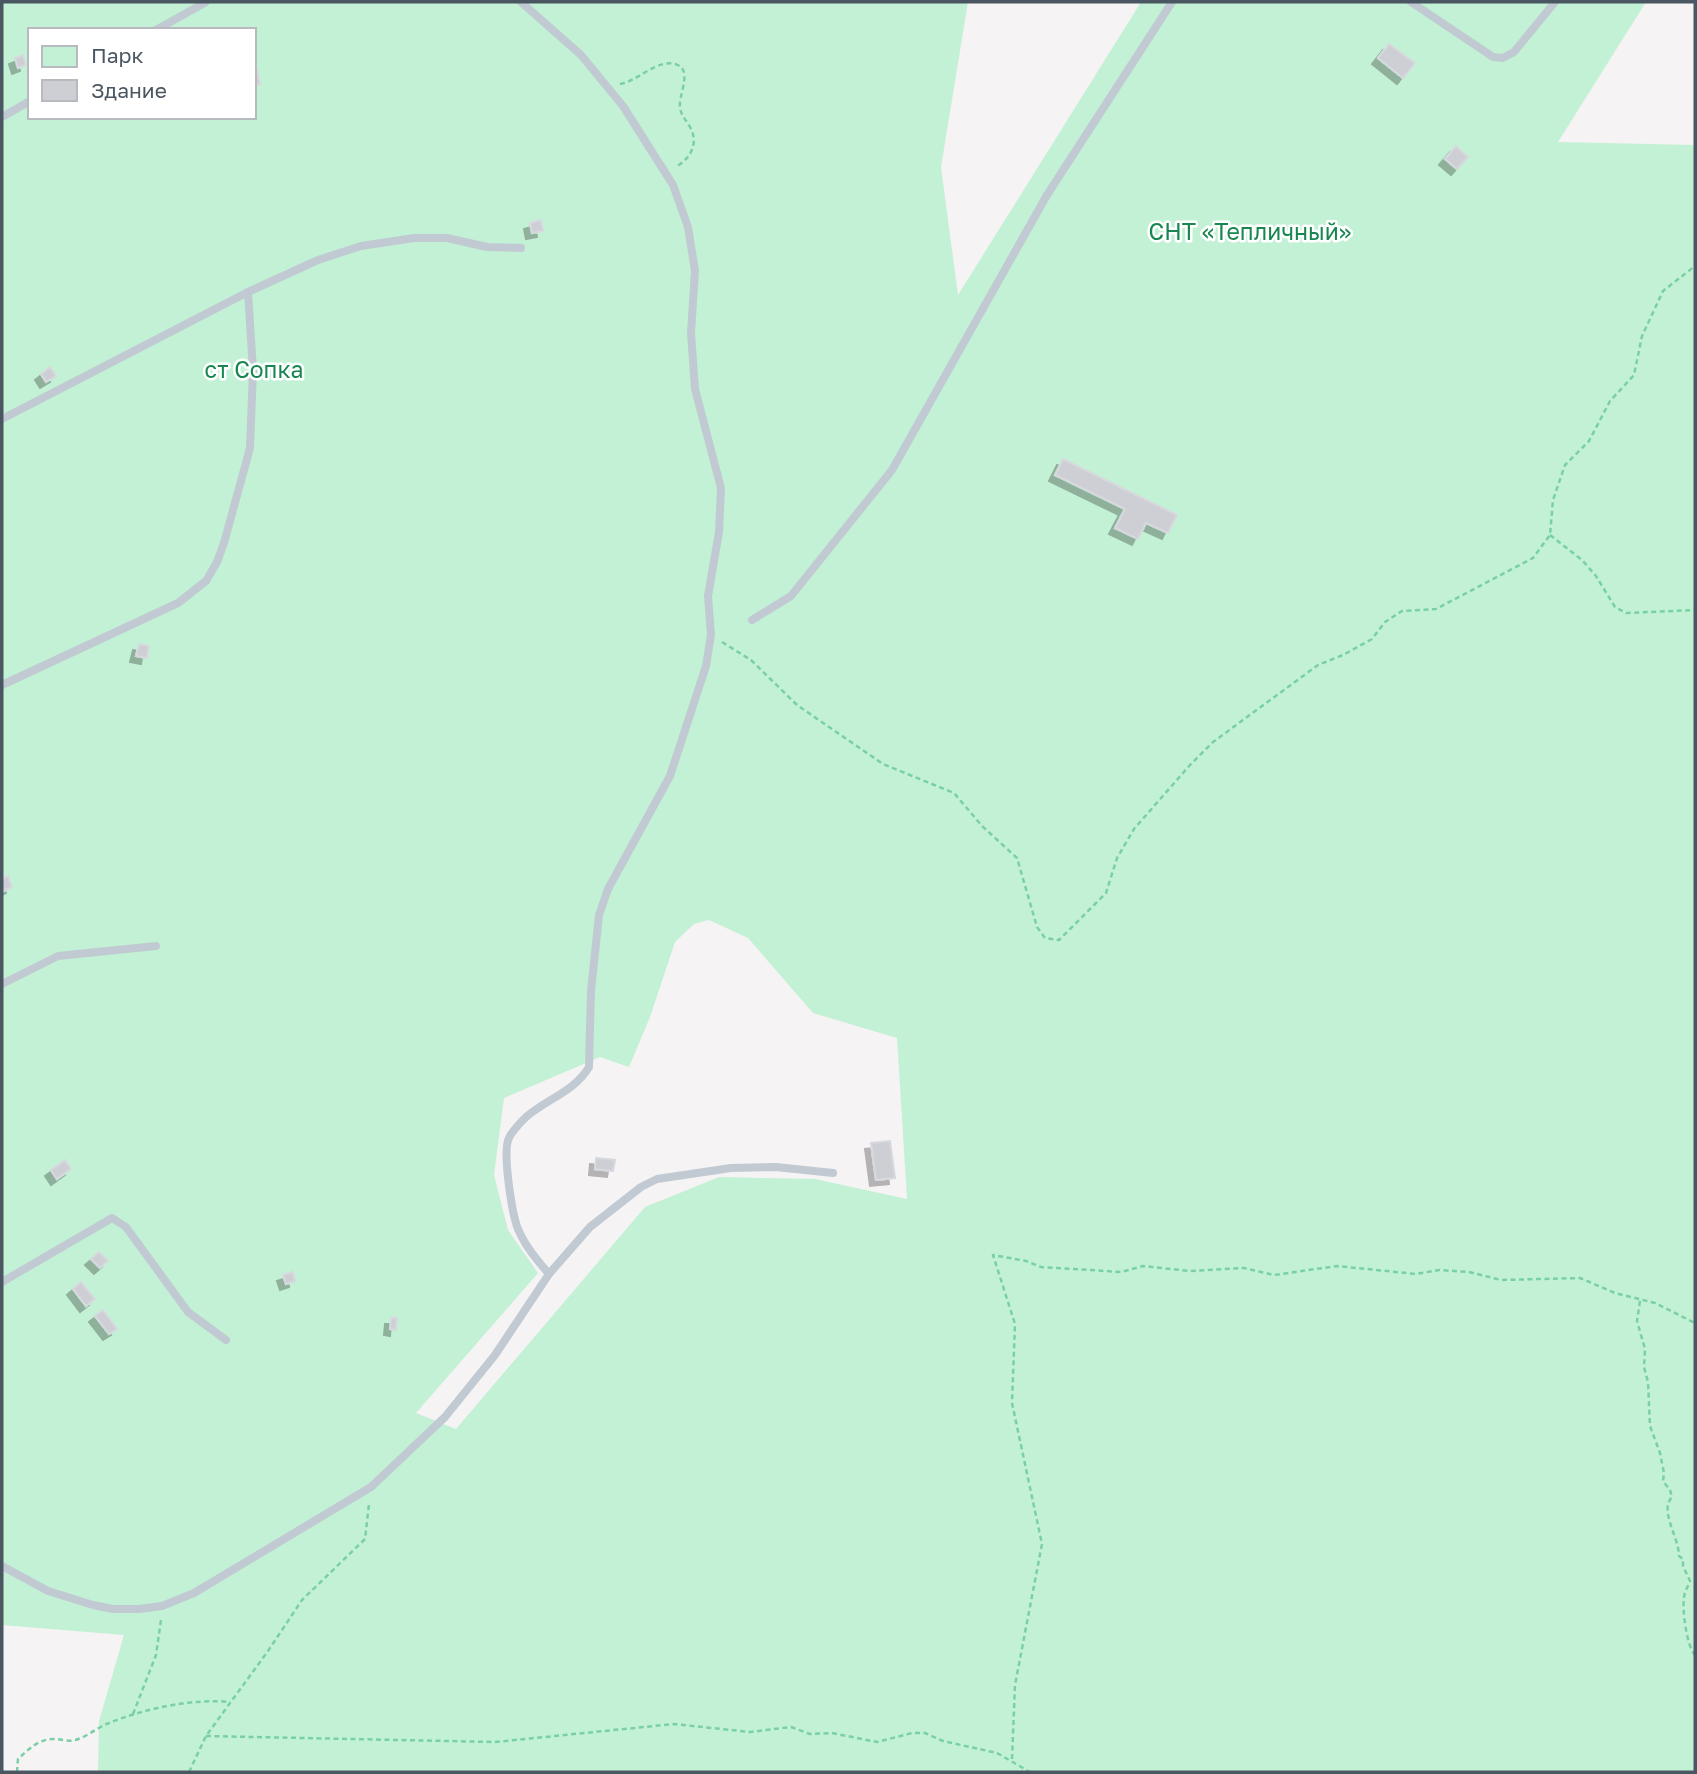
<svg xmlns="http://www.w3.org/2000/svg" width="1697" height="1774" font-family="'Golos Text',sans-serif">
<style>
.green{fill:#c3f1d5;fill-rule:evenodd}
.building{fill:#cdcfd5;stroke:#d7d9de;stroke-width:2;filter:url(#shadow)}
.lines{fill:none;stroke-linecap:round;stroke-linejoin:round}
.path{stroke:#7ad0a6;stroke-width:2.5;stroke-dasharray:5 3.5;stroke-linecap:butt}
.lane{stroke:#c1cad2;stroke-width:8}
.labels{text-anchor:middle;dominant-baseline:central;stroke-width:5;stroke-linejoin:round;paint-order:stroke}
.park-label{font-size:23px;fill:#17864f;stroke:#fff}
</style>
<defs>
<filter id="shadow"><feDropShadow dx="-6" dy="6" stdDeviation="0" flood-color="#0004"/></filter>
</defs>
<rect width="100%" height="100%" fill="#f5f3f3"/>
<path class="green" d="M2,2h966l-27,165 17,128 183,-293h505l-88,140 137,3v1627h-1597l1,-51 25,-86 -122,-10zM30,30h224v87h-224zM709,920l39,18 65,75 84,25 10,161 -92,-20 -96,-2 -74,30 -189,222 -40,-16 122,-140 -30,-43 -14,-55 10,-77 96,-41 29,10 21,-50 25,-75 19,-18z"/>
<path class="building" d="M1389,44l26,19 -12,15 -25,-20z
M23,55l3,10 -8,3 -3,-10z
M254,57l6,27 -6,2z
M1456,146l12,11 -11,12 -12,-10z
M541,220l2,11 -11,2 -2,-10z
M50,367l6,9 -10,6 -5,-8z
M1063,459l114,56 -9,18 -22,-10 -8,16 -23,-11 10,-19 -70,-34z
M139,644l10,2 -2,12 -11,-2z
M8,876l4,11 -10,5v-13z
M890,1141l5,37 -19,2 -5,-37z
M596,1158l19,2 -2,11 -18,-2z
M65,1160l6,9 -14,10 -6,-9z
M99,1252l9,9 -8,7 -9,-9z
M293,1272l2,9 -9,3 -3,-9z
M81,1282l14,17 -9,7 -13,-17z
M103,1310l14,19 -8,5 -14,-18z
M391,1318h6l-1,12 -6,-1z"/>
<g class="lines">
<path class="path" d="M620,84c18,-3 37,-25 55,-20 19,5 3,31 5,44 1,7 6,12 10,19 9,16 1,31 -14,40
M1550,535l32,25 14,16 19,31 11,6 69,-3
M722,642l29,18 46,45 86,59 71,29 28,33 35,32 20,69 8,11 14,2 47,-47 11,-35 17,-29 56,-64 23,-23 105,-77 25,-10 29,-16 13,-17 17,-11 34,-2 97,-51 17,-23 3,-35 12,-35 24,-24 21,-40 24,-26 8,-39 21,-45 32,-25
M1640,1301l-3,20 8,28 -1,18 4,15 2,44 10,27 4,20 -1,8 7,9 2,7c-13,14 7,40 7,59l4,3v7l7,15c-2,6 -6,11 -6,17 -2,13 3,49 11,57
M133,1714l23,-59 5,-35
M206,1736l289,6 179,-18 76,8 41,-5 19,7 22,-1 45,9 35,-9h13l18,8 54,12 33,19
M1012,1759l3,-74 27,-141 -30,-141 3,-79 -22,-69 33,6 15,6 80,5 22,-6 47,5 54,-3 30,7 63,-9 79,8 23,-4 30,2 32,8 79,-2 35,15 40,10 40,20
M17,1772l1,-13c11,-10 20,-20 36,-20 7,0 15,3 21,1 12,-3 23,-13 34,-17 34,-14 85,-25 121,-21
M189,1772l17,-36 62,-85 34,-51 63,-61 4,-35"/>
<path class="lane" d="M521,2l60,53 42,51 50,79 15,42 7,44 -4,62 4,56 26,99 -2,44 -11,64 3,39 -5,31 -36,110 -62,113 -9,26 -8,76 -2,76c-14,24 -42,32 -63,50 -5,5 -14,14 -17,21 -7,13 3,76 9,91 7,17 19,31 31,45
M1411,2l82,55 10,1 11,-6 41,-50
M156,30l50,-28
M2,117l28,-16
M2,419l246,-127 70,-32 43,-14 53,-8h33l40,9 34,1
M752,620l39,-24 101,-126 155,-275 125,-193
M2,685l176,-82 28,-22 11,-19 7,-19 26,-95 3,-78 -5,-78
M2,984l56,-28 98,-10
M2,1282l110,-64 14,9 62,85 38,28
M2,1566l46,25 45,14 20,4h26l23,-3 32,-13 177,-106 74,-70 50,-62 54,-81 41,-47 51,-40 16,-8 74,-11 45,-1 57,6"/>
</g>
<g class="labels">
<g class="park-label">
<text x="1250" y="231">СНТ «Тепличный»</text>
<text x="254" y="369">ст Сопка</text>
</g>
</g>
<rect width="1697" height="1774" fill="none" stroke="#4a5661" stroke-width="7"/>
<rect x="28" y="28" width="228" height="91" fill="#ffffff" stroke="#b7bbc0" stroke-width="2"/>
<rect x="42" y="46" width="35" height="21" fill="#c3f1d5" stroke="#b7bbc0" stroke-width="2"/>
<text x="91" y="63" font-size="21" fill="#4a5661">Парк</text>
<rect x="42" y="80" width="35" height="21" fill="#cdcfd5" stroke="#b7bbc0" stroke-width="2"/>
<text x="91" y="98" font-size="21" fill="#4a5661">Здание</text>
</svg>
